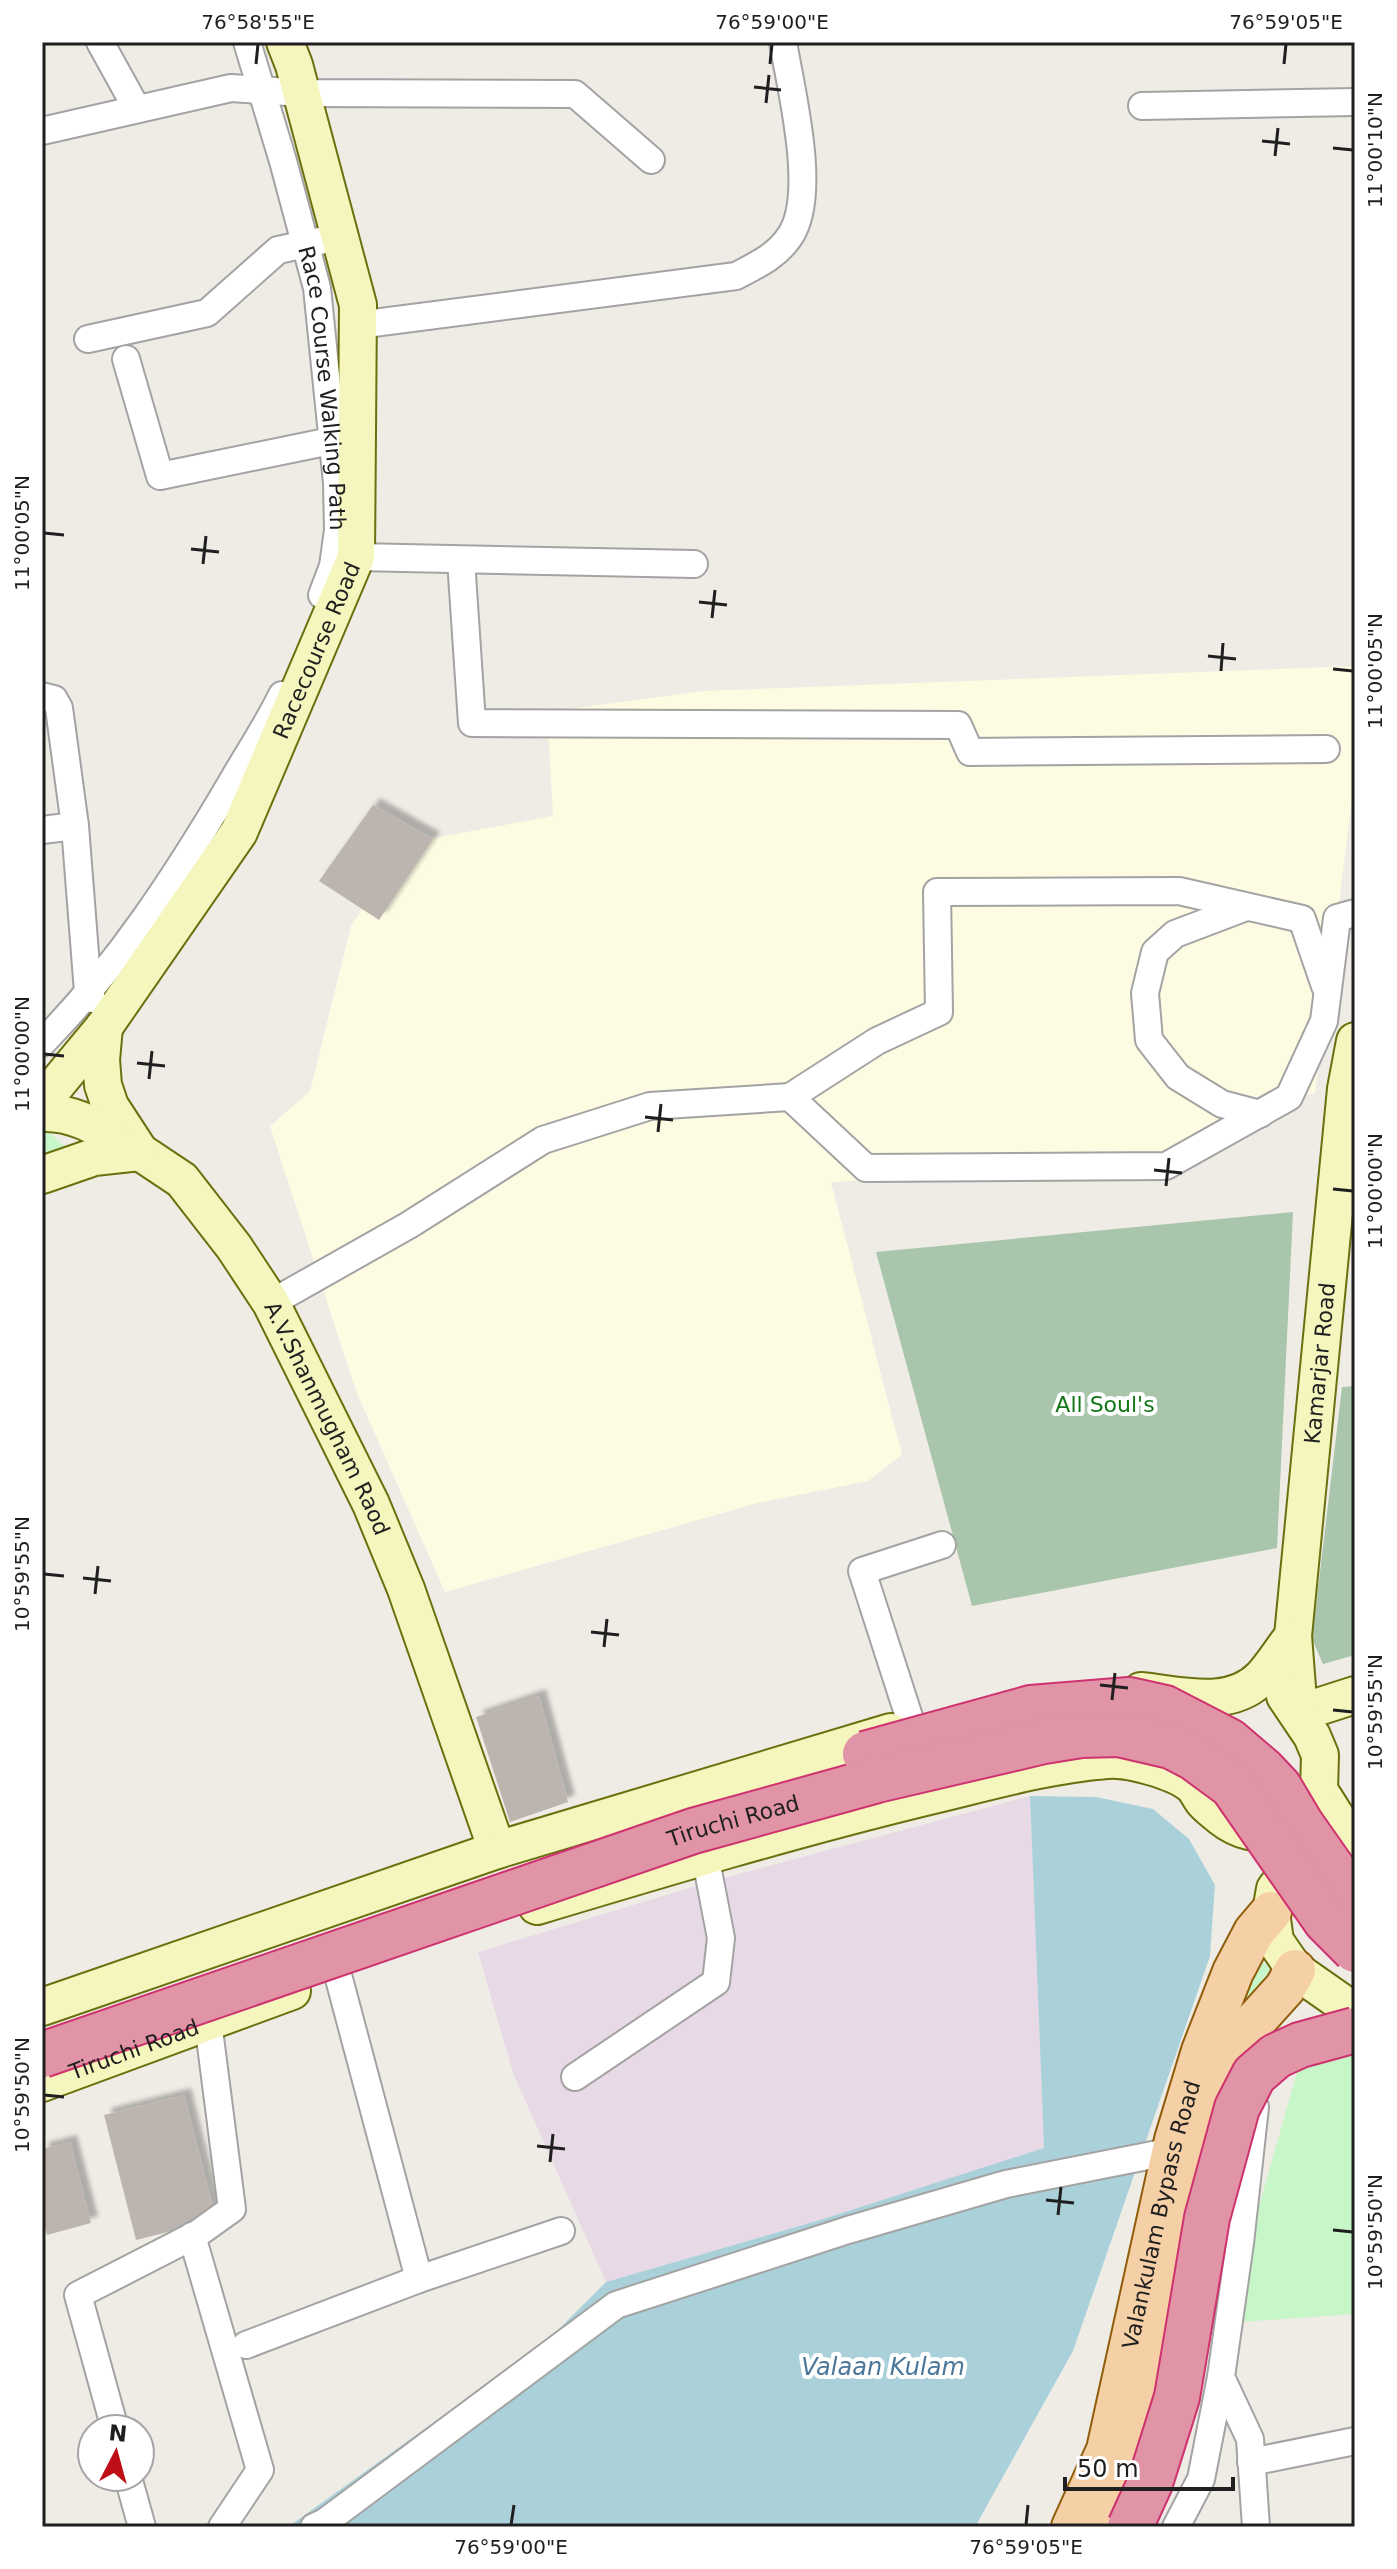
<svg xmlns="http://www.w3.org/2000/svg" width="1397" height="2569" font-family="'DejaVu Sans',sans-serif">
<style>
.industrial{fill:#e8d9e6}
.education{fill:#fdfbe2}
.cemetery{fill:#a9c6ac}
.park{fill:#c7f6c8}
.water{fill:#aad1da}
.building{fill:#bcb5af;filter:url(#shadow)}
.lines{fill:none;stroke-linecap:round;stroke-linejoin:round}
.street-casing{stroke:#a3a3a3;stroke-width:30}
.secondary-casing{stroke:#6a700d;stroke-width:40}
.primary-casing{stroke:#905d0b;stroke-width:44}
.street{stroke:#fff;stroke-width:26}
.secondary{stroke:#f5f5be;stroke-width:36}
.primary{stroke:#f5cfa5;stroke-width:40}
.highway-bridge-casing{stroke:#ce326f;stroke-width:48;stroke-linecap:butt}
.highway-bridge{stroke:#e194a6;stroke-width:44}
.ticks{fill:none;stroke:#1f1f1f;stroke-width:3}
.labels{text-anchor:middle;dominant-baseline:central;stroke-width:8;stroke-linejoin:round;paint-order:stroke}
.street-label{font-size:22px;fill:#1f1f1f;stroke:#fff}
.park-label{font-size:22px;fill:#147717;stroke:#fff}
.water-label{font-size:24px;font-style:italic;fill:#4c7799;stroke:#fff}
.neatline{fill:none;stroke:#1f1f1f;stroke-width:3}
.ticks-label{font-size:20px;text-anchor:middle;fill:#1f1f1f}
</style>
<defs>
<filter id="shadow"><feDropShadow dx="7" dy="-7" stdDeviation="2" flood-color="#0004"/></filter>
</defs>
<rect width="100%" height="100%" fill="#efece6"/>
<path class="industrial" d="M1030,1796l14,352 -224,72 -214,62 -93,-209 -35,-121 238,-72z"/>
<path class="education" d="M1355,666v110l-40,317 -68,11 -46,27 -35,35 -335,16 71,273 -34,26 -110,22 -313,89 -89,-201 -86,-265 40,-35 41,-165 55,-83 147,-27 -6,-104 156,-21z"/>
<path class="cemetery" d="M1293,1212l-16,336 -305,58 -96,-354z
M1355,1386v269l-32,9 -11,-25 30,-252z"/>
<path class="park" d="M44,1128l26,23 -28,8v-29z
M1254,1951l24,29 -47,40z
M1344,2003l11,6v305l-129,9 84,-297z"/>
<path class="water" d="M1030,1796l66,1 57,12 36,30 26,46 -5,71 -137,395 -98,176h-687l258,-185 60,-60 214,-62 224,-72z"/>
<path class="building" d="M373,805l60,34 -54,81 -60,-39z
M539,1696l29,106 -58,20 -34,-105z
M184,2095l32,125 -80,20 -32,-125z
M70,2142l21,81 -44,12 -5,-17v-69z"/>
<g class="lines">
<g class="street-casing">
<g id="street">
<path d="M100,42l37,67"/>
<path id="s1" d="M247,42l36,119 34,127 20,195 1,47 -5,36 -11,29"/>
<path d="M1142,106l213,-4"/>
<path d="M42,131l189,-43 71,5 273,1 76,66"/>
<path d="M358,325l378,-49c21,-11 41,-20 54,-40 28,-41 1,-146 -7,-194"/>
<path d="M88,339l119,-26 71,-63 42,-9"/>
<path d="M126,359l34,117 190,-39"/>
<path d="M356,557l338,7"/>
<path d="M461,560l11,163 486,2 12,27 356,-3"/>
<path d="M42,696l12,3 5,9 16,118 13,166 4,7"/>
<path d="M42,830l33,-4"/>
<path d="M1246,907l-71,27 -20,18 -10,41 4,47 29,37 44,27 38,10"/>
<path d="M42,1043c76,-77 137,-171 191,-263 16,-28 35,-56 49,-85"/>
<path d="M790,1097l87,-56 62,-29 -2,-120 242,-1 123,28 23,67"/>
<path d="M271,1303l138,-78 134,-85 107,-34 140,-9 76,71 300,-2 123,-69 35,-76 13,-103 18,-5"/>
<path d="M912,1726l-50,-155 80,-26"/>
<path d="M575,2077l141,-95 5,-44 -16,-83"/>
<path d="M1255,2107l-15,136 -19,134 29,62 6,88"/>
<path d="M192,2236l68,234 -38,57"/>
<path d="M419,2279l142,-48"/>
<path d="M246,2345l173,-66 -81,-304"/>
<path d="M115,2429l-37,-134 119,-61 35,-25 -24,-187"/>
<path d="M1251,2462l104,-21"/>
<path d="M128,2477l14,50"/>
<path d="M314,2527l11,-5 291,-217 232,-75 158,-46 167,-33"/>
<path d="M1176,2527l25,-48 20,-102"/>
</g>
</g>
<g class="secondary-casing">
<g id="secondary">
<path id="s2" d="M104,1027l-3,33 2,25 7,21 30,46 42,28 52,67 37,56 100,201 35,85 91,261"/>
<path id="s3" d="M42,1102l62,-75 135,-195 117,-275 2,-252 -64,-240 -9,-23"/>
<path d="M42,1113c35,-2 64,20 93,36"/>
<path d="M42,1175l52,-18 46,-5"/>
<path id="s4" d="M1293,1636l53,-547 9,-48"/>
<path d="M1141,1691c40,4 89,19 121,-14 11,-12 20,-27 31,-41l6,77 56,-18"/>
<path d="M1285,1696l27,40 8,19 -1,35 36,57"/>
<path d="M1355,1847l-57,13 -23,29 -4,23 4,29 20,29 60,42"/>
<path d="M537,1906c130,-39 260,-78 392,-110 59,-14 117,-31 178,-36 21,-2 69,11 86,26 4,4 6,10 10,15 5,6 12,11 18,16 38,30 78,14 98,-27"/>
<path d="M42,2007l455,-157 394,-118"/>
<path id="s5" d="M42,2083l250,-92"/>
</g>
</g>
<g class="primary-casing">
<g id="primary">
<path id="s6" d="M1072,2527l35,-77 68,-310 27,-89 31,-79 21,-40 17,-20"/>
<path d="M1104,2527l18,-40 16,-49 19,-72 46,-218 36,-109 46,-51 10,-18"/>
</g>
</g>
<use href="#street" class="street"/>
<use href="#secondary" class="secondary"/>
<use href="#primary" class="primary"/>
<g class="highway-bridge-casing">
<g id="highway-bridge">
<path d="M865,1754l166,-46 98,-8 36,8 64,33 34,29 16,17 22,37 54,77"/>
<path id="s7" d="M42,2055l651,-224 184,-51 167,-39 37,-6 38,-1 52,12 23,12 38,28 94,135 29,29"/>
<path d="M1130,2527l20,-44 27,-86 30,-179 30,-110 17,-33 22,-19 24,-11 55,-15"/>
</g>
</g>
<use href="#highway-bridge" class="highway-bridge"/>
</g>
<path class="ticks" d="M256,64l2,-20M770,64l2,-20M1284,64l2,-20M754,87l27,3M766,103l3,-28M1262,141l28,3M1333,148l20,2M1275,156l3,-28M44,533l20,2M191,549l28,3M203,564l3,-28M699,602l28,3M712,618l3,-28M1208,656l28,3M1333,669l20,2M1221,671l2,-28M44,1054l20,2M137,1063l28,3M149,1079l3,-28M645,1117l28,3M658,1132l3,-28M1154,1170l28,3M1166,1186l3,-28M1333,1189l20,2M44,1574l20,2M83,1578l28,3M95,1594l3,-28M591,1632l28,3M604,1647l3,-28M1100,1685l28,3M1112,1700l3,-27M1333,1710l20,2M44,2095l20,2M537,2146l28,3M550,2162l3,-28M1046,2200l28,3M1058,2215l3,-28M1333,2230l20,2M511,2525l3,-20M1026,2525l2,-20"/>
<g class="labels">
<g class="street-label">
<text stroke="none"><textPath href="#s1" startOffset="356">Race Course Walking Path</textPath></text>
<text stroke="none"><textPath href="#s3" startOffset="532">Racecourse Road</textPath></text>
<text stroke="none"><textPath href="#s4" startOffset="274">Kamarjar Road</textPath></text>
<text stroke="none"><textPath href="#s2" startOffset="466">A.V.Shanmugham Raod</textPath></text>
<text stroke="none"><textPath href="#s7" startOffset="730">Tiruchi Road</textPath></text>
<text stroke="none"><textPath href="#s5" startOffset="98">Tiruchi Road</textPath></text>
<text stroke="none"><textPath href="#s6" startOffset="326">Valankulam Bypass Road</textPath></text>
</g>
<g class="park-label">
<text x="1105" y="1404">All Soul's</text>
</g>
<g class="water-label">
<text x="883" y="2367">Valaan Kulam</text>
</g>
</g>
<rect width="1397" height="2569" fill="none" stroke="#ffffff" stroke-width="88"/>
<g transform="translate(116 2453) rotate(6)"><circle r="38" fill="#ffffff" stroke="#a5a5a5" stroke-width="2"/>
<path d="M0-6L14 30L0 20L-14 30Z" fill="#c00e17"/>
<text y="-12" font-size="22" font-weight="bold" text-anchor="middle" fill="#1f1f1f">N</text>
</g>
<path d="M1065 2477v12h168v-12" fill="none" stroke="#1f1f1f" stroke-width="4"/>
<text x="1077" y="2477" font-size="24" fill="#1f1f1f" stroke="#ffffff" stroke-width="6" paint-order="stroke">50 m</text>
<rect x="44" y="44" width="1309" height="2481" class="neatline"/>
<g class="ticks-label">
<text x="258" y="29">76°58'55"E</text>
<text x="772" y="29">76°59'00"E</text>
<text x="1286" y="29">76°59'05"E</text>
<text transform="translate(1375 150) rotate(-90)" y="7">11°00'10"N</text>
<text transform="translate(22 533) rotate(-90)" y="7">11°00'05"N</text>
<text transform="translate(1375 671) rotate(-90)" y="7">11°00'05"N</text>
<text transform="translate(22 1054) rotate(-90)" y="7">11°00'00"N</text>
<text transform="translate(1375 1191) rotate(-90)" y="7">11°00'00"N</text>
<text transform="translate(22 1574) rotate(-90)" y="7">10°59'55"N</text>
<text transform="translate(1375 1712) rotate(-90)" y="7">10°59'55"N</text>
<text transform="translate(22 2095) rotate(-90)" y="7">10°59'50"N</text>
<text transform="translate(1375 2232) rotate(-90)" y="7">10°59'50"N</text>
<text x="511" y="2554">76°59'00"E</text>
<text x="1026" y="2554">76°59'05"E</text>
</g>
</svg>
